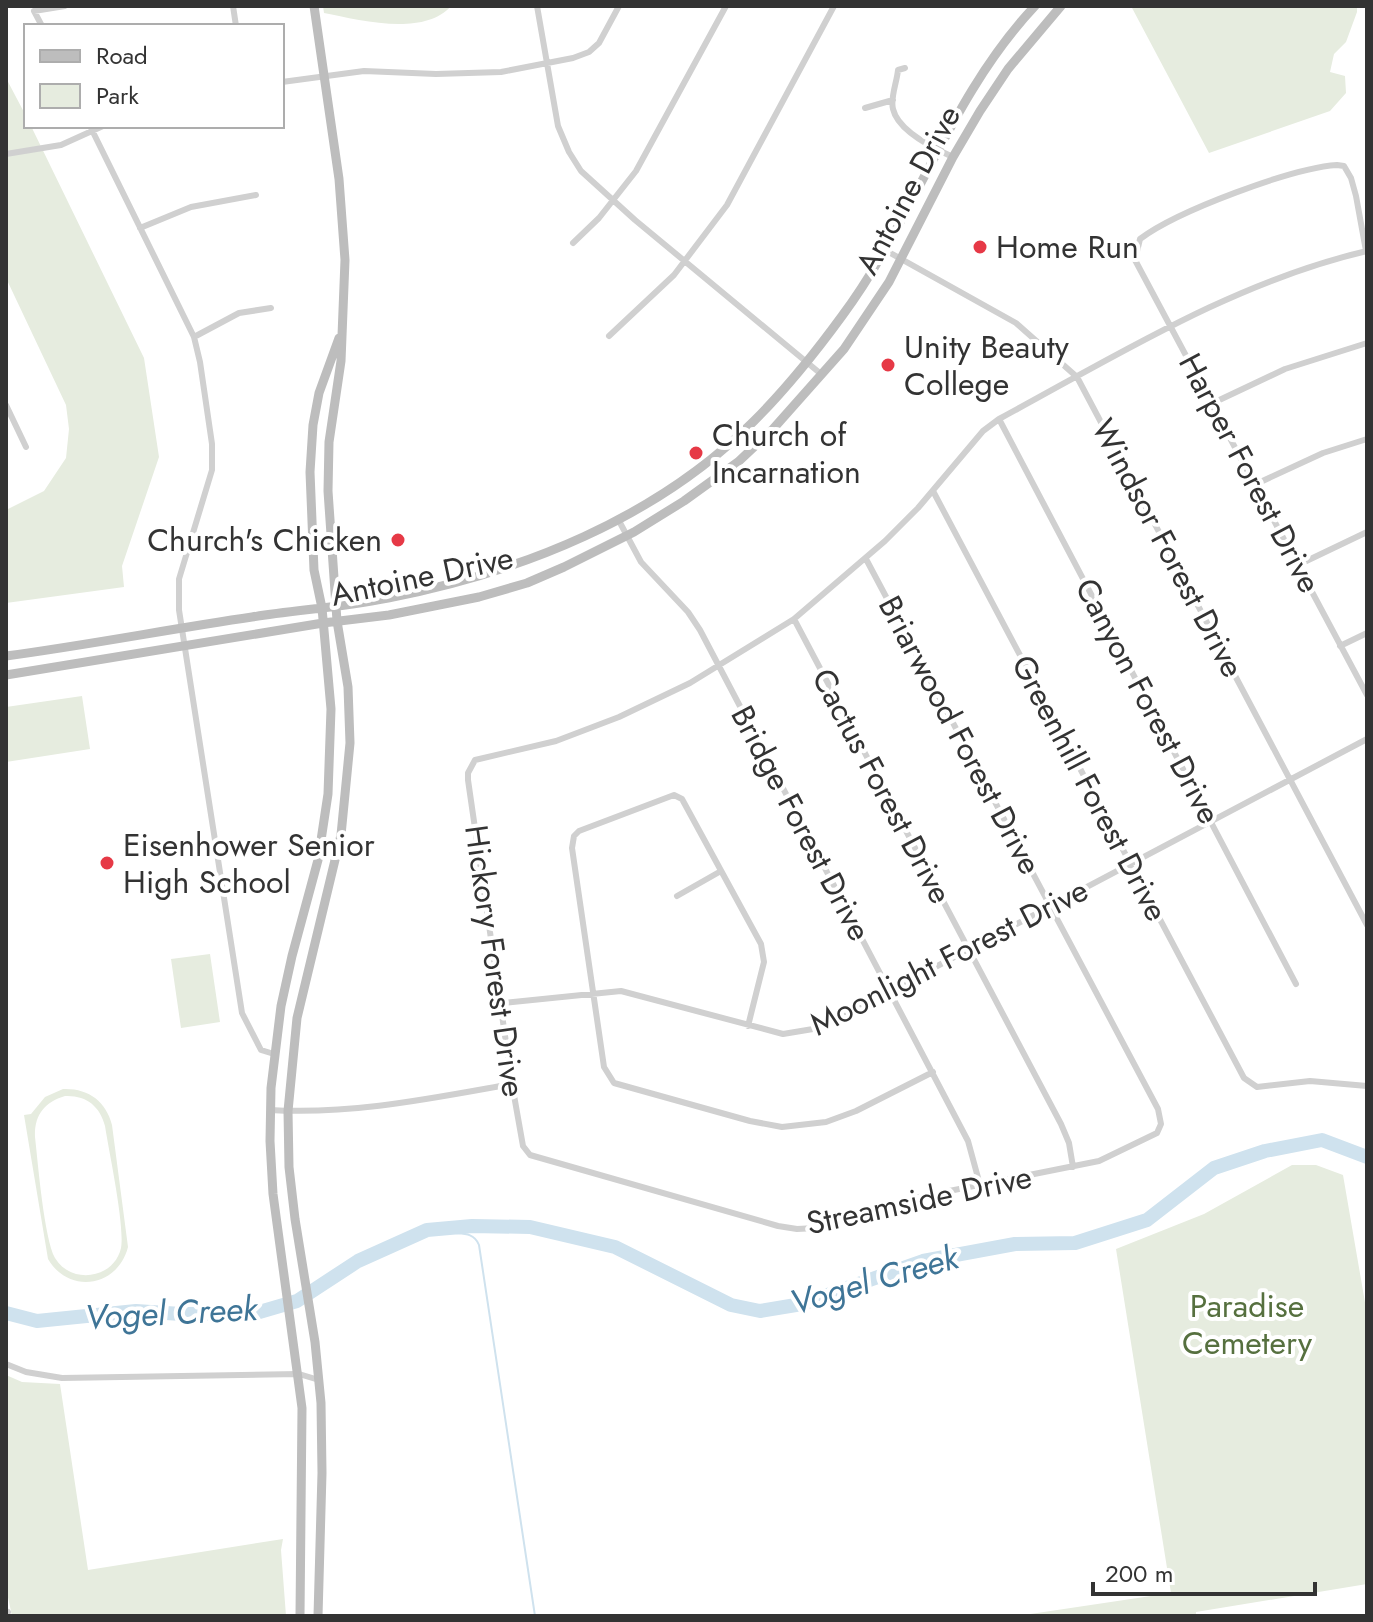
<svg xmlns="http://www.w3.org/2000/svg" width="1373" height="1622" font-family="Jost,sans-serif">
<style>
.green{fill:#e6ecdf;fill-rule:evenodd}
.lines{fill:none;stroke-linecap:round;stroke-linejoin:round}
.stream{stroke:#cfe2ee;stroke-width:2}
.river{stroke:#cfe2ee;stroke-width:14}
.street{stroke:#d0d0d0;stroke-width:6}
.secondary{stroke:#bdbdbd;stroke-width:9}
.poi-dot{fill:#e63946;stroke:#fff;stroke-width:3}
.labels{text-anchor:middle;dominant-baseline:central;stroke-width:8;stroke-linejoin:round;paint-order:stroke}
.street-label{font-size:32px;fill:#333;stroke:#fff}
.poi-label{font-size:32px;fill:#333;stroke:#fff;text-anchor:start}
.park-label{font-size:32px;fill:#56703f;stroke:#fff}
.water-label{font-size:34px;font-style:italic;fill:#3f7597;stroke:#fff}
</style>
<rect width="100%" height="100%" fill="#fff"/>
<path class="green" d="M323,6h128c-27,31 -92,14 -127,7z
M1131,6h226v6l-11,30 -12,12 -4,18 15,4 1,17 -16,18 -121,42z
M6,78l20,38v10h5l113,232 15,99 -37,109 2,21 -118,16v-93l38,-19 22,-33 3,-29 -3,-24 -60,-127z
M82,696l8,53 -84,13v-55z
M210,954l10,68 -39,6 -10,-69z
M63,1089c25,-1 43,12 49,36l16,122c-10,40 -59,48 -80,12l-24,-144 7,-1 14,-17zM65,1096c21,-1 35,10 40,30 4,26 20,100 16,122 -7,31 -50,37 -66,10 -11,-20 -17,-95 -20,-121 -1,-21 9,-35 30,-41z
M1292,1165h24l27,10 24,139v270l-171,28v4h-179l154,-23 -55,-344 88,-35z
M6,1375l16,7 38,2 28,186 195,-31 -2,11 5,66h-274l-6,-28z"/>
<g class="lines">
<path class="stream" d="M439,1229c14,9 33,-2 40,16l56,371"/>
<path class="river" d="M6,1313l31,8 99,-10 45,3 75,-1 41,-12 61,-40 69,-31 45,-4 58,1 85,20 116,58 29,6 42,-7 121,-43 92,-17 60,-1 72,-23 67,-52 51,-17 57,-11 45,17"/>
<path class="street" d="M233,6l3,20
M537,6l21,120 11,26 12,19 54,49 186,154
M42,26l-8,-15 31,-5
M905,68l-7,2c-1,12 -8,28 -5,39 5,22 42,40 60,48
M282,82l82,-11 72,3 65,-2 72,-14 16,-6 10,-9 20,-37
M865,108l28,-8
M90,126l104,211 6,25 12,82v26l-33,109v31l63,403 19,37 13,4
M6,154l55,-9 42,-19
M140,228l51,-21 65,-12
M573,243l26,-25 37,-47 90,-165
M885,250l131,73 61,54 290,548
M1366,251l-10,-55 -5,-18 -7,-12 -7,-1c-45,3 -160,46 -197,74l-5,21 232,435
M609,336l65,-61 53,-70 107,-199
M194,337l45,-24 32,-5
M1213,403l72,-34 82,-26
M6,405l20,42
M999,419l297,565
M1256,484l67,-31 44,-14
M933,491l311,587 13,9 53,-6 57,5
M618,519l23,43 47,50 12,18 268,511 12,44
M866,559l292,550 3,15 -4,9 -58,28 -185,37 -98,30 -19,1 -19,-3 -248,-71 -7,-9 -11,-62 -44,-304v-7l7,-13 81,-19 63,-24 71,-34 104,-64 91,-78 33,-33 65,-77 16,-12c119,-64 235,-137 368,-168
M1298,565l69,-33
M794,619l267,505 8,19 4,24
M1340,646l27,-13
M677,896l44,-25
M502,1003l119,-12 162,43 30,-5 77,-38 477,-252
M748,1026l16,-64 -3,-18 -79,-145 -8,-4 -95,36 -5,5 -2,12 32,219 10,16 136,38 32,6 44,-5 30,-11 77,-39
M270,1110c82,5 163,-12 242,-26
M6,1364l20,8 36,6 237,-4 20,6
M6,1613l2,-1"/>
<path class="secondary" d="M314,6l25,173 6,81 -4,101 -12,81 -1,49 9,130 11,66 2,56 -9,92 -44,183 -9,93 1,56 6,52 20,123 6,61 1,70 -4,143
M6,656c82,-11 164,-27 246,-39 45,-7 91,-10 136,-19 133,-26 268,-79 366,-177 32,-32 61,-68 88,-105 73,-98 108,-220 193,-310
M6,675l317,-52 66,-8 90,-18 48,-14 37,-16 70,-35 50,-31 54,-39 35,-33 71,-80 45,-67 64,-125 27,-46 28,-42 53,-63
M300,1616l2,-208 -29,-214 -3,-53 1,-53 10,-82 11,-50 26,-96 10,-66 3,-85 -9,-101 -8,-38 -4,-98 3,-47 6,-32 20,-55"/>
</g>
<g class="poi-dot">
<circle cx="980" cy="247" r="8"/>
<circle cx="888" cy="365" r="8"/>
<circle cx="696" cy="453" r="8"/>
<circle cx="398" cy="540" r="8"/>
<circle cx="107" cy="863" r="8"/>
</g>
<g class="labels">
<g class="street-label">
<text transform="translate(908 190) rotate(-62)">Antoine Drive</text>
<text transform="translate(1250 473) rotate(62)">Harper Forest Drive</text>
<text transform="translate(1168 548) rotate(62)">Windsor Forest Drive</text>
<text transform="translate(422 576) rotate(-12)">Antoine Drive</text>
<text transform="translate(1148 701) rotate(62)">Canyon Forest Drive</text>
<text transform="translate(960 735) rotate(62)">Briarwood Forest Drive</text>
<text transform="translate(882 786) rotate(62)">Cactus Forest Drive</text>
<text transform="translate(1090 788) rotate(62)">Greenhill Forest Drive</text>
<text transform="translate(801 823) rotate(62)">Bridge Forest Drive</text>
<text transform="translate(949 957) rotate(-27)">Moonlight Forest Drive</text>
<text transform="translate(495 961) rotate(82)">Hickory Forest Drive</text>
<text transform="translate(919 1200) rotate(-12)">Streamside Drive</text>
</g>
<g class="poi-label">
<text x="996" y="247">Home Run</text>
<text x="904" y="347">Unity Beauty<tspan x="904" dy="37">College</tspan></text>
<text x="712" y="435">Church of<tspan x="712" dy="37">Incarnation</tspan></text>
<text x="382" y="540" text-anchor="end">Church's Chicken</text>
<text x="123" y="845">Eisenhower Senior<tspan x="123" dy="37">High School</tspan></text>
</g>
<g class="park-label">
<text x="1247" y="1306">Paradise<tspan x="1247" dy="37">Cemetery</tspan></text>
</g>
<g class="water-label">
<text transform="translate(874 1280) rotate(-16)">Vogel Creek</text>
<text transform="translate(171 1313) rotate(-3)">Vogel Creek</text>
</g>
</g>
<rect width="1373" height="1622" fill="none" stroke="#333333" stroke-width="16"/>
<rect x="24" y="24" width="260" height="104" fill="#ffffff" stroke="#adadad" stroke-width="2"/>
<rect x="40" y="50" width="40" height="12" fill="#bdbdbd" stroke="#adadad" stroke-width="2"/>
<text x="96" y="64" font-size="24" fill="#333333">Road</text>
<rect x="40" y="84" width="40" height="24" fill="#e6ecdf" stroke="#adadad" stroke-width="2"/>
<text x="96" y="104" font-size="24" fill="#333333">Park</text>
<path d="M1093 1582v12h222v-12" fill="none" stroke="#333333" stroke-width="4"/>
<text x="1105" y="1582" font-size="24" fill="#333333" stroke="#ffffff" stroke-width="6" paint-order="stroke">200 m</text>
</svg>
